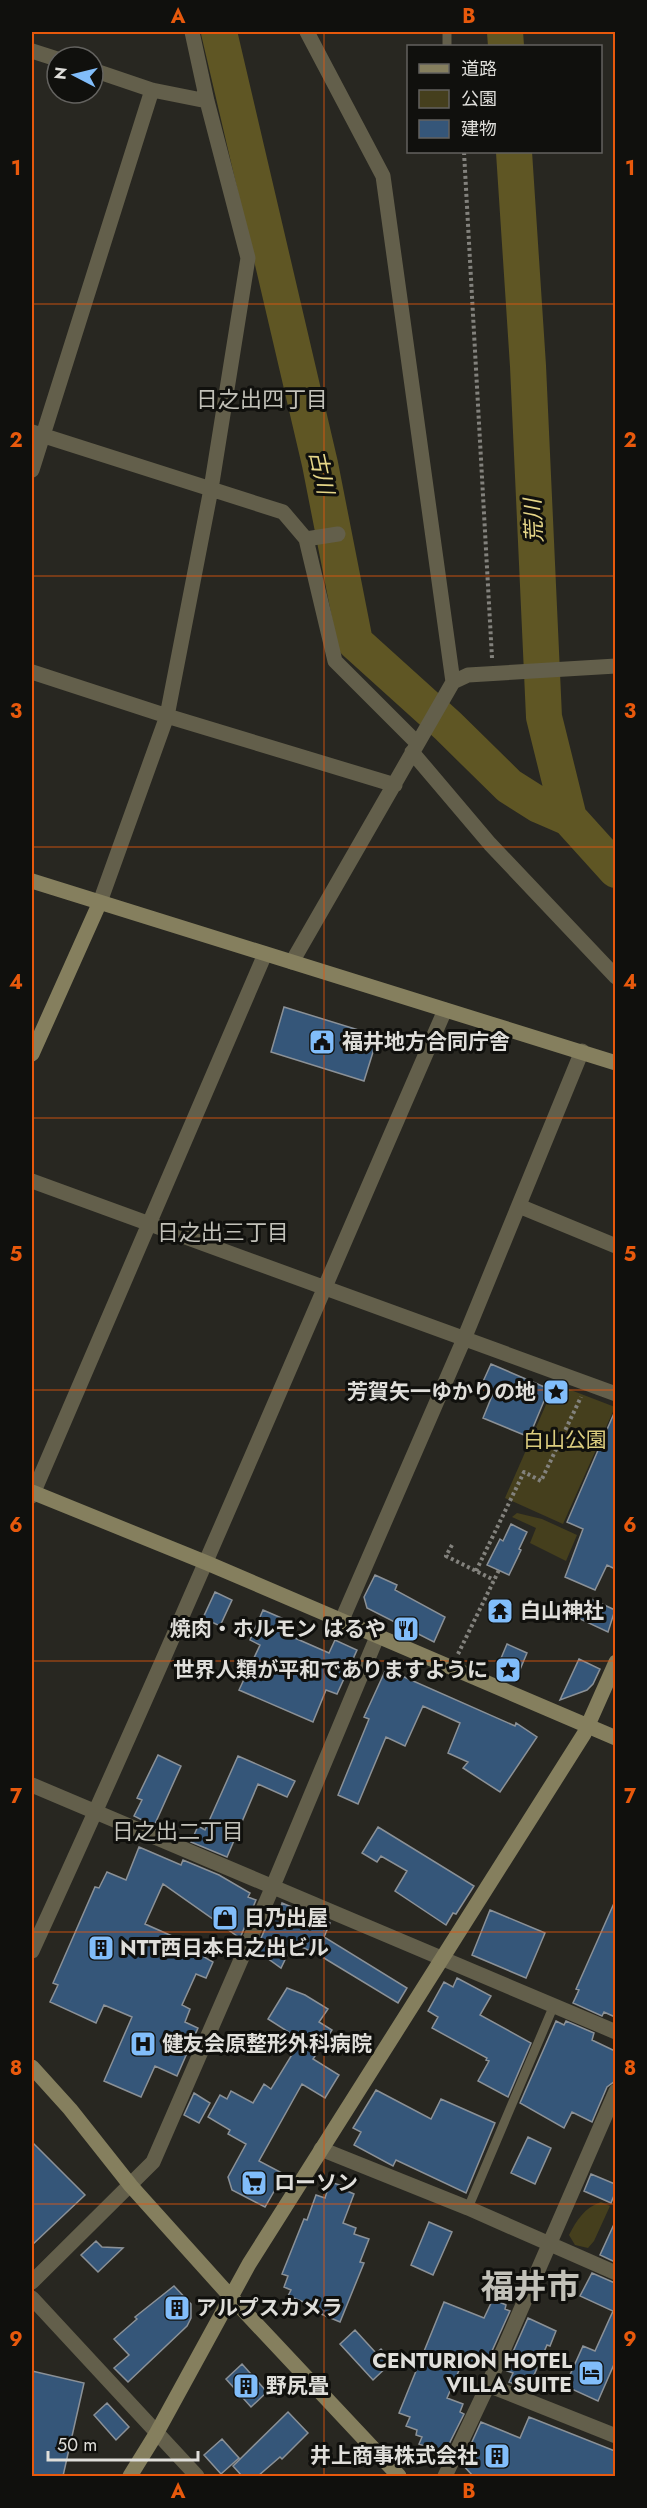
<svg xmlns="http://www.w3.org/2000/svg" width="647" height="2508" font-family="Jost,'Noto Sans JP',sans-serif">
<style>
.green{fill:#453f1d}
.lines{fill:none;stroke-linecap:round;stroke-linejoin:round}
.river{stroke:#5f5624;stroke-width:36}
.building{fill:#355679;stroke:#8b9197;stroke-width:1.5}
.path{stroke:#83827d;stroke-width:4;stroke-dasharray:3 3;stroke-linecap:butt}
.lane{stroke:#635f4b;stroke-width:9}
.street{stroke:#635f4b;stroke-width:15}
.secondary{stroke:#857f5e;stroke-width:15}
.grid{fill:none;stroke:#e8590c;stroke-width:1.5;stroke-opacity:0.55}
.labels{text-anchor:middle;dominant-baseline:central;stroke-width:6;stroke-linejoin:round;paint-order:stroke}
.poi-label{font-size:21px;font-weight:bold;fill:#dfdeda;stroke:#10100d;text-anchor:start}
.park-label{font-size:21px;fill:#dccd7f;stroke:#10100d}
.neighbourhood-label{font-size:22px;fill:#c2c1b9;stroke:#10100d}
.water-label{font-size:22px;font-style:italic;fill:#e6d688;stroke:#10100d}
.town-label{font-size:33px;font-weight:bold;fill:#c2c1b9;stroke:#10100d}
.neatline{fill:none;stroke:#e8590c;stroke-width:2}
.grid-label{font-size:20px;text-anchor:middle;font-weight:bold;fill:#e8590c}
</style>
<rect width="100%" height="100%" fill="#282721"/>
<path class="green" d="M555,1384l60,23 -52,117 -58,-26z
M517,1513l25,6 35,16 -11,26 -36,-18 6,-15 -24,-11z
M601,2202l9,4 -16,35 -6,7 -13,-3 -6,-10c8,-15 15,-27 32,-33z"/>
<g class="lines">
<path class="river" d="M219,32l101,432 35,178 93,84 61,60 30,19 30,13
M505,32l1,14
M514,152l14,214 16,351 25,101 47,52"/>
</g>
<path class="building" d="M284,1007l94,29 -14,45 -93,-29z
M491,1364l58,25 -20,48 -46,-19 11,-27 -13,-5z
M615,1411v158l-8,-4 -12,25 -30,-13 18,-48 -16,-7z
M511,1524l16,8 -8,17 2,1 -12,25 -22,-10 13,-26 3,2z
M375,1575l22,10 -2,5 50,27 -11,25 -67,-34 -3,-11z
M215,1592l17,8 -12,26 -17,-8z
M589,1598l26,12 -7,22 -28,-13z
M263,1610l30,13 -5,12 41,18 6,-13 22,10 -20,44 -11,-4 -13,32 -74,-32 21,-45 -10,-5z
M507,1644l20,9 -8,19 -20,-9z
M579,1659l21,10 -7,15 -6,6 -27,10z
M386,1669l129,57 1,-3 21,14 -37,55 -37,-24 5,-6 -20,-9 12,-30 -37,-17 -18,40 -19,-9 -28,67 -20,-9 31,-76 -5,-2z
M158,1755l23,11 -27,60 -20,-10 8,-16 -5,-2z
M238,1756l57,25 -8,16 -29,-13 -31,73 -36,-15 7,-16 7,4z
M378,1827l96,59 -18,28 -3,-1 -7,12 -51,-34 12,-20 -26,-15 -4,6 -15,-9z
M139,1847l42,18 2,-5 36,15 31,18 -2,4 8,3 -16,38 -77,-54 -18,40 61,27 -2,6 9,5 -7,16 -10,-4 -14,31 8,4 -5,13 13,6 -21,48 -22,-10 -14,31 -37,-16 28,-64 -28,-12 -8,18 -46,-21 8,-17 -5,-2 42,-96 4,1 8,-16 19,8z
M615,1901v116l-11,-5 -2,4 -29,-13 6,-13 -3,-1z
M282,1903l48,20 -6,14 83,51 -9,15 -79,-48 -26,-12 -12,25 -25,-18 18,-42 6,2z
M490,1910l55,23 -19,45 -54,-23z
M457,1978l34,18 -11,19 51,28 -23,54 -30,-16 11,-20 -3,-1 1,-2 -55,-30 6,-11 -10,-6 16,-29 9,5z
M287,1988l18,7 23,14 -9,13 13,8 -19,29 26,16 -14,23 -23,-14 -43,77 25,13 -19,33 -33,-17 -4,-13 18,-33 -18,-10 2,-4 -22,-13 12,-22 7,4 4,-8 22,12 11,-19 7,5 30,-49 -33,-21z
M556,2021l8,4 2,-4 28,12 -2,7 23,11v30l-8,6 -15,35 -20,-10 -8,16 -44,-25z
M376,2090l55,29 10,-20 54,24 -29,70 -70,-33 -3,6 -39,-21 7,-13 -8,-4z
M194,2093l16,10 -11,20 -15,-8z
M528,2137l23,11 -16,36 -24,-11z
M32,2142l53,53 -53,50z
M591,2174l24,10v9l-4,10 -27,-12z
M330,2182l19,6 -2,3 7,3 -11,29 13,5 -2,6 15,5 -9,23 4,1 -24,59 -33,-14 2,-4 -21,-8 3,-6 -7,-3 4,-11 -6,-2 22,-55 3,1 9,-25 9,3z
M429,2222l23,10 -19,43 -22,-10z
M615,2222v40l-15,-7z
M96,2241l6,6 21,1 -25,24 -17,-17z
M592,2273l23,10v79l-17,39 -33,-15 18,-40 12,5 18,-40 -33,-15z
M174,2286l17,18v14l-4,8 -59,56 -14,-14 15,-13 -15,-16 23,-20 -2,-2z
M493,2299l13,6 -1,4 5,2 -23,51 -5,-2 -2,6 -16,-7 -17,39 16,6 -3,8 4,2 -20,40 -25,-10 3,-7 -6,-2 1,-5 -11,-4 4,-9 -11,-4 45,-111 40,16z
M528,2318l28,13 -6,15 -3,-1 -19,44 -19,-7 4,-9 -8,-3z
M355,2330l21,23 5,-4 11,13 -19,18 -33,-36z
M242,2364l25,28 -16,15 -25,-28z
M32,2371l52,12 -21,93h-31z
M107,2403l22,24 -13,13 -22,-25z
M288,2412l20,21 -26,26 -2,-2 -22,19h-16l-9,-10z
M529,2417l86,34v25h-142l-11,-12 19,-42 39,16z
M222,2439l17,19 -18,16 -17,-19z"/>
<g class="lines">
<path class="path" d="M464,152l28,506
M452,1545l-6,11 48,24
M476,1571l48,-99 17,9 40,-84
M458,1654l41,-84"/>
<path class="lane" d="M447,46v-14
M468,2208l86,-203"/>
<path class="street" d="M307,32l76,144 70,506
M32,51l25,8
M93,70l59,20 55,11
M32,432l251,80 23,27 29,122 82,82
M32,470l120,-380
M306,539l32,-5
M32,672l135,44 228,69
M412,752l78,92 126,133
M100,902l67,-186 44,-227 37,-231 -41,-157 -15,-69
M292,962l161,-280 15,-7 148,-9
M32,1181l584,213
M519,1206l97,40
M32,1496l233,-542
M341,1622l123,-283 118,-288
M32,1785l584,247
M32,1951c143,-311 276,-627 413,-941
M321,2149l147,59 148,65
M32,2282l121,-120 120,-276 104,-249
M32,2298l165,178
M488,2385l128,51
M445,2476l43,-91 128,-294"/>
<path class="secondary" d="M32,881l584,182
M32,1054l68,-152
M32,1492l175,71 409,175
M32,2067l38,42 61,77 99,110 169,180
M130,2476l26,-42 93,-170 335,-530 32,-72"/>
</g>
<path class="grid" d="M324,32v2444M32,304h584M32,576h584M32,847h584M32,1118h584M32,1390h584M32,1661h584M32,1932h584M32,2204h584"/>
<defs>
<g id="civic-square" transform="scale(1.35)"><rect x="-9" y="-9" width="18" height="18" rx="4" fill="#81bdfa" stroke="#10100d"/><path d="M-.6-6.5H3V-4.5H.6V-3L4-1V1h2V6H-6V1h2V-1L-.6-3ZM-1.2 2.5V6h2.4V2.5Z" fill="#111"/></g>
<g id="sight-square" transform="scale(1.35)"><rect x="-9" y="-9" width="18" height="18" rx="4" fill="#81bdfa" stroke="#10100d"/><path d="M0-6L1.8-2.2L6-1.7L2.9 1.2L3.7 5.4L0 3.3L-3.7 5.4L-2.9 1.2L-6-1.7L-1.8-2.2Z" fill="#111"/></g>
<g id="temple-square" transform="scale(1.35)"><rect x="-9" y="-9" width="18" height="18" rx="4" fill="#81bdfa" stroke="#10100d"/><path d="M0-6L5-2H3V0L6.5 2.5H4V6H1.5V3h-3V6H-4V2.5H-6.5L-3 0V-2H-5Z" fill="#111"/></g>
<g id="restaurant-square" transform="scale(1.35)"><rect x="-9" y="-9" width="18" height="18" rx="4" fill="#81bdfa" stroke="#10100d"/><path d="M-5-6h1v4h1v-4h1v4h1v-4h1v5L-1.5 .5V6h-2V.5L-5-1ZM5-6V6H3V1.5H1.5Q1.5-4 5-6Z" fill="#111"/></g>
<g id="shop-square" transform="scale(1.35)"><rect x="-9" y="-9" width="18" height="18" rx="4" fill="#81bdfa" stroke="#10100d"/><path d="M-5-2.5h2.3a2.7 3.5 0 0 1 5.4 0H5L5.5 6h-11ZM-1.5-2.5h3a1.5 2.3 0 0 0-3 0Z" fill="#111"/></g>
<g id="building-square" transform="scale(1.35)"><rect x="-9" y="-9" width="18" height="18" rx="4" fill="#81bdfa" stroke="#10100d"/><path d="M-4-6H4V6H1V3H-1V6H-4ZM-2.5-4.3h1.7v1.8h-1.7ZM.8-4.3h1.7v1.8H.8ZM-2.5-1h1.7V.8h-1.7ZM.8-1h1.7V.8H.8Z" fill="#111"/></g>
<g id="hospital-square" transform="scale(1.35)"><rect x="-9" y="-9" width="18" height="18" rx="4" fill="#81bdfa" stroke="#10100d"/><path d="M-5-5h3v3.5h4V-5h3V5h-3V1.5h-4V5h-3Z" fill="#111"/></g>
<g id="supermarket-square" transform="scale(1.35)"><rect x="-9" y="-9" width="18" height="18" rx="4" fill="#81bdfa" stroke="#10100d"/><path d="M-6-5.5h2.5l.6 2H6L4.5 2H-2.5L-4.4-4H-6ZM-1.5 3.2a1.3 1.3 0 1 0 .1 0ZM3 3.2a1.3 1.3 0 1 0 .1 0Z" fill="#111"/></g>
<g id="hotel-square" transform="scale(1.35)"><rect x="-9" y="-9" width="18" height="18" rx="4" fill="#81bdfa" stroke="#10100d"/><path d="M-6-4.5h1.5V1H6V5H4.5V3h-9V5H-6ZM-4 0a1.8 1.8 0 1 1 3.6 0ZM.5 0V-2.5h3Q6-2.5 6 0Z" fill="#111"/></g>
</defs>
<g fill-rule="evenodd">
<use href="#civic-square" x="322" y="1042"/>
<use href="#sight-square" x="556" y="1392"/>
<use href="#temple-square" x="500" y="1611"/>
<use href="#restaurant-square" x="406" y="1629"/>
<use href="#sight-square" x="508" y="1670"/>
<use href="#shop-square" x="225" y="1918"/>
<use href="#building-square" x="101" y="1948"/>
<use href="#hospital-square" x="143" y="2044"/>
<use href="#supermarket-square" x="254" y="2183"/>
<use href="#building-square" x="177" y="2308"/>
<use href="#hotel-square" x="591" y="2373"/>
<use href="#building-square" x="246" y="2386"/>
<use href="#building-square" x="497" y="2456"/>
</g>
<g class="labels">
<g class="poi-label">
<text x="342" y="1042">福井地方合同庁舎</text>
<text x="536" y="1392" text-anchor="end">芳賀矢一ゆかりの地</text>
<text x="520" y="1611">白山神社</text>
<text x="386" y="1629" text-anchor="end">焼肉・ホルモン はるや</text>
<text x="488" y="1670" text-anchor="end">世界人類が平和でありますように</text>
<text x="244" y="1918">日乃出屋</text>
<text x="120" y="1948">NTT西日本日之出ビル</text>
<text x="162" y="2044">健友会原整形外科病院</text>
<text x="274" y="2183">ローソン</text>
<text x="196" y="2308">アルプスカメラ</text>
<text x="572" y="2361" text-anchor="end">CENTURION HOTEL<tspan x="572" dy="24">VILLA SUITE</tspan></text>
<text x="266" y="2386">野尻畳</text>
<text x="478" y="2456" text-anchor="end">井上商事株式会社</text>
</g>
<g class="park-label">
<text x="565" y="1440">白山公園</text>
</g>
<g class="neighbourhood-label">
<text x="262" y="399">日之出四丁目</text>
<text x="223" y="1232">日之出三丁目</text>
<text x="178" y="1831">日之出二丁目</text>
</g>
<g class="water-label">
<text transform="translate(322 472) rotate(78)">古川</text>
<text transform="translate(533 521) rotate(-93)">荒川</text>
</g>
<g class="town-label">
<text x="530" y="2286">福井市</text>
</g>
</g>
<rect width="647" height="2508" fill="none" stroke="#10100d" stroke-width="66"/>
<rect x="407" y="45" width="195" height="108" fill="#10100d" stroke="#63625f" stroke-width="1.5"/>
<rect x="419" y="64" width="30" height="9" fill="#857f5e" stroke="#63625f" stroke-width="1.5"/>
<text x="461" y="75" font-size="18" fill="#dfdeda">道路</text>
<rect x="419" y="90" width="30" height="18" fill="#453f1d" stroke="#63625f" stroke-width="1.5"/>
<text x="461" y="105" font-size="18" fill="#dfdeda">公園</text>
<rect x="419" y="120" width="30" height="18" fill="#355679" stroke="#63625f" stroke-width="1.5"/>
<text x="461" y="135" font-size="18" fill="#dfdeda">建物</text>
<g transform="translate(75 75) rotate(277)"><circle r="28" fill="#10100d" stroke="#63625f" stroke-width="1.5"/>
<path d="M0-4.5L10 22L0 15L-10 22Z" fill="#81bdfa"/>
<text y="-9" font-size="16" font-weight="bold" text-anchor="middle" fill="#dfdeda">N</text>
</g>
<path d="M48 2451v9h150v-9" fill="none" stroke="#dfdeda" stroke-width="3"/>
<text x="57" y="2451" font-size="18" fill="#dfdeda" stroke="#10100d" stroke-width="4.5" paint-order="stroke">50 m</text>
<rect x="33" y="33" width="581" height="2442" class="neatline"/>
<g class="grid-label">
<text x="178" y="23">A</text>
<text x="469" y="23">B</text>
<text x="16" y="175">1</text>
<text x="630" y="175">1</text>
<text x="16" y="447">2</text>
<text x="630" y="447">2</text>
<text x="16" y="718">3</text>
<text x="630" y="718">3</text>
<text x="16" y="989">4</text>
<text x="630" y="989">4</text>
<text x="16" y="1261">5</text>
<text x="630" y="1261">5</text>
<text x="16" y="1532">6</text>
<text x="630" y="1532">6</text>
<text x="16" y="1803">7</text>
<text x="630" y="1803">7</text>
<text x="16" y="2075">8</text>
<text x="630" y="2075">8</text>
<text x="16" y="2346">9</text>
<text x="630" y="2346">9</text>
<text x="178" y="2498">A</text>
<text x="469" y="2498">B</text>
</g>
</svg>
